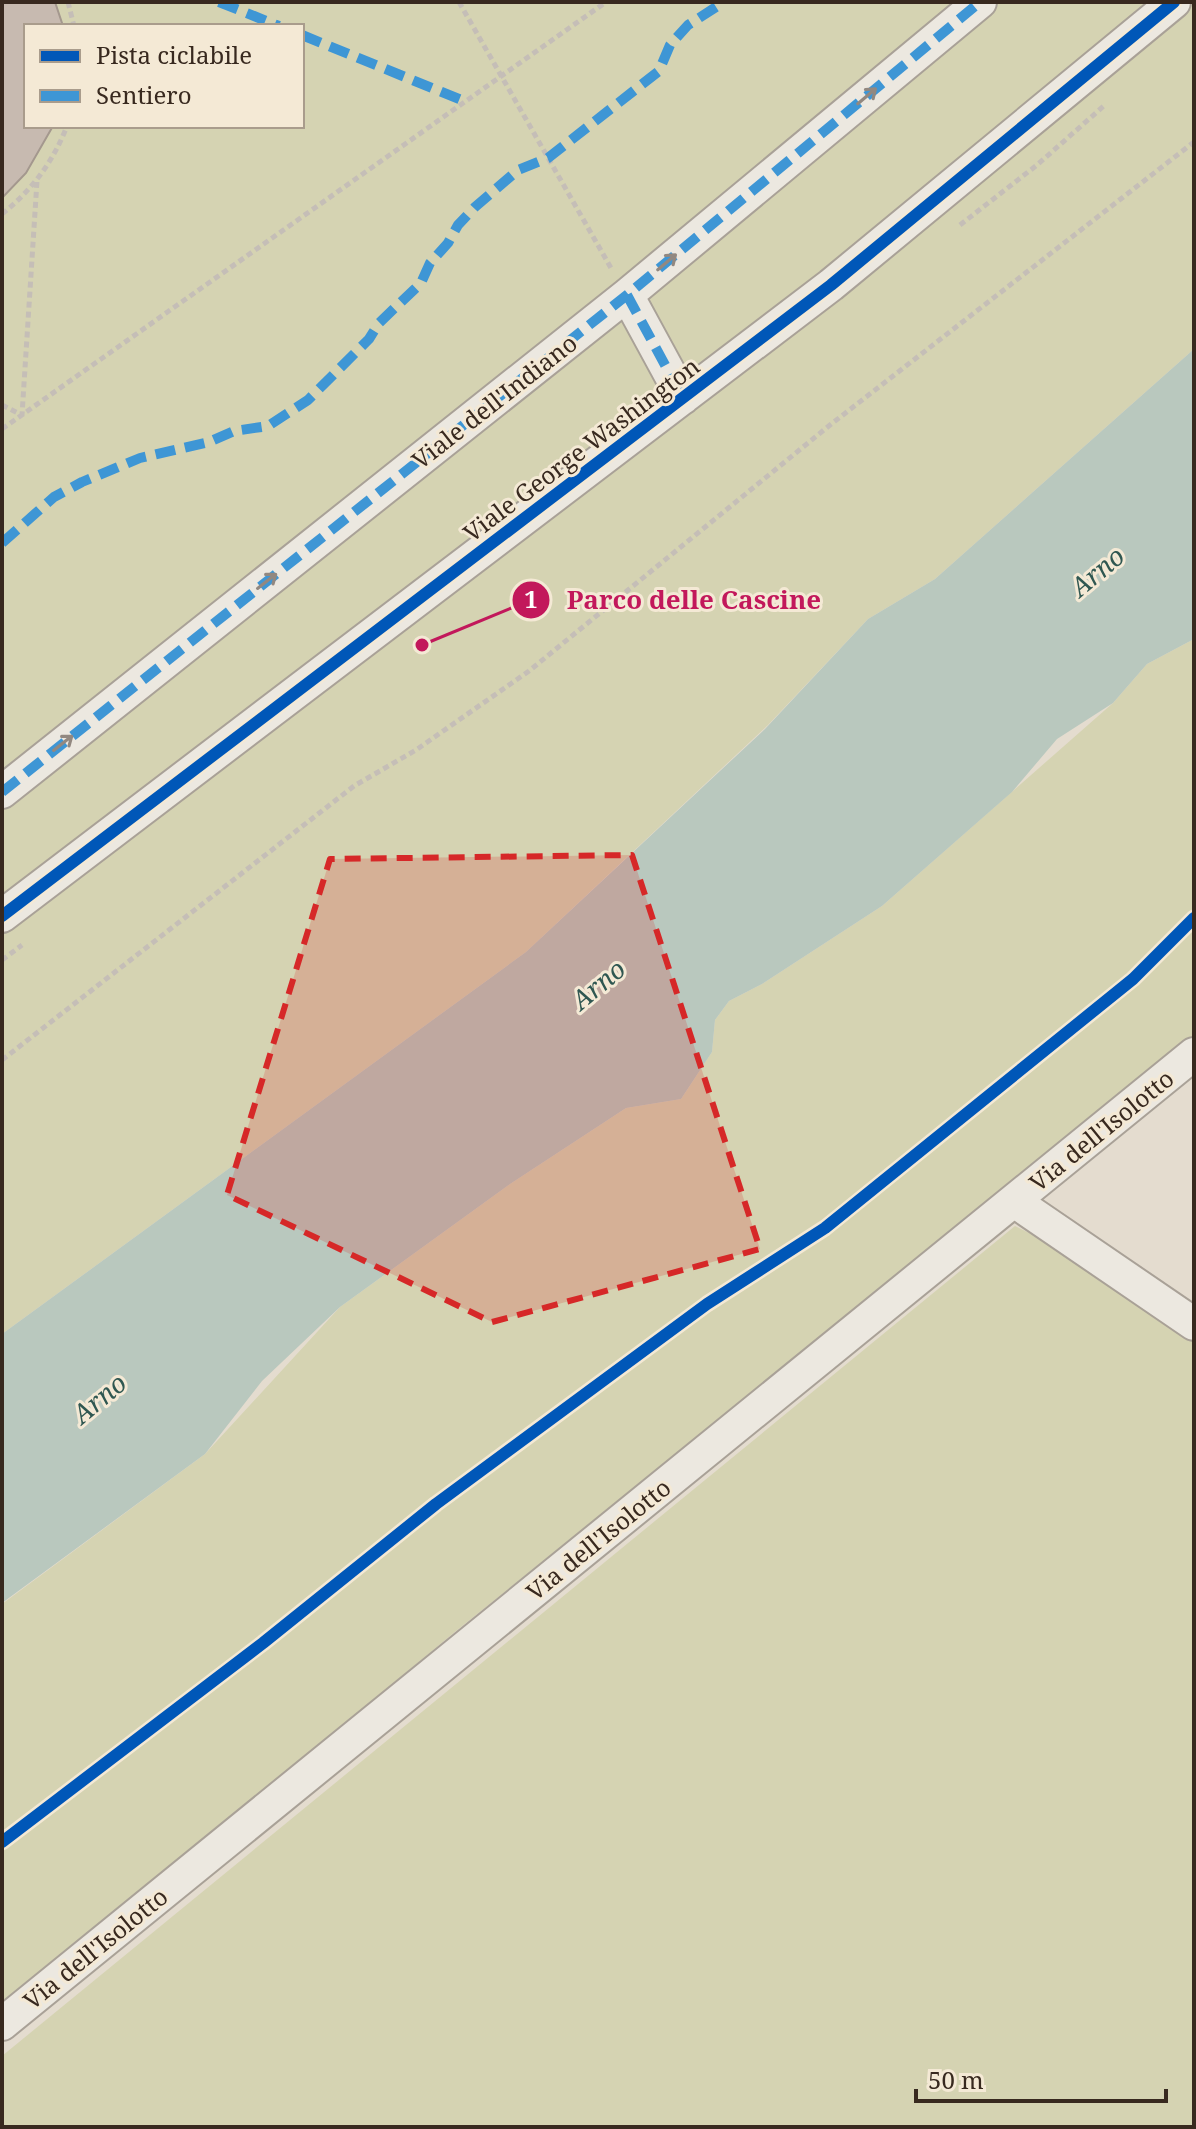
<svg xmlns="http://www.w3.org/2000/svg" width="1196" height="2129" font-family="'Noto Serif',serif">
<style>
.green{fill:#d5d3b2;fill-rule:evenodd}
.water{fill:#b9c8be}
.building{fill:#c7bab0;stroke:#a4988e;stroke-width:2}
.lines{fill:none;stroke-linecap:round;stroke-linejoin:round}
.street-casing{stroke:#a9a197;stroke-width:36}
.path{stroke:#c5beb7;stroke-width:5;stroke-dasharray:6 4;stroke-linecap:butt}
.street{stroke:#ece8e0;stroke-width:32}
.quiet{stroke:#3e96d5;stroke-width:10;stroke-dasharray:20 10;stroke-linecap:butt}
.cycleway-casing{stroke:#f4e9d5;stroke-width:17}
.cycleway{stroke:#0057b8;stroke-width:12}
.oneway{stroke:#928880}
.marked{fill:#d62828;fill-opacity:0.2;stroke:#d62828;stroke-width:6;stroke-dasharray:16 10;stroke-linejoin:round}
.labels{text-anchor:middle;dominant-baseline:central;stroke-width:6;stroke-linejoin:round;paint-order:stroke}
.street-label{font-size:24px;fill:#38291f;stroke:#f4e9d5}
.water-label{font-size:26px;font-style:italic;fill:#2f5751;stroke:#f4e9d5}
.leader{fill:none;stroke:#c2185b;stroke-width:3}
.callout-dot{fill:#c2185b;stroke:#f4e9d5;stroke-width:3}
.mark-label{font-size:24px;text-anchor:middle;font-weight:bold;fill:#fff}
.callout-label{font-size:26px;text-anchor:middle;font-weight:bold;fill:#c2185b;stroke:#f4e9d5;stroke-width:6;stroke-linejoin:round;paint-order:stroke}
</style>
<rect width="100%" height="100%" fill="#e4dccf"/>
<path class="green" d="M2,2h1192v347l-259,230 -67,40 -100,106 -242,227 -524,382zM26,26h276v100h-276z
M1194,639v400l-738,592 -454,379v-406l203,-150 135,-147 170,-123 116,-76 55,-9 31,-47 3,-32 14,-19 33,-17 120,-78 231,-203 34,-39z
M1015,1226l49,24 130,88v789h-1192v-71z"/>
<path class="water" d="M1194,349v290l-47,25 -34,39 -56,36 -45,53 -130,114 -120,78 -33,17 -14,19 -3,32 -31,47 -55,9 -116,76 -170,123 -78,74 -57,73 -203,149v-269l524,-382 239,-223 103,-110 67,-40z"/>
<path class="building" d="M2,2h53l8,24h-37v100h27l-27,47 -24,25z"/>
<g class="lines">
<g class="street-casing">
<path id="street" d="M627,295l56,103
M2,792l625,-497 353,-293
M2,916l829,-631 343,-283
M1014,1201l180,123
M2,2024l1192,-970"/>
</g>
<path class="path" d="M68,2l6,24
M459,2l152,266
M2,214c30,-24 51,-52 65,-88
M960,225l77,-60 69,-61
M2,405l20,10 15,-234
M2,429l604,-427
M2,960l20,-15
M2,1060l352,-274 62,-36 113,-79 301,-246 364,-283"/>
<use href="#street" class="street"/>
<path class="quiet" d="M219,2l60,24
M302,35l162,66
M627,295l56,103
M2,543l52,-46 28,-15 58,-24 69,-16 25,-11 34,-5 40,-26 61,-61 10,-16 42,-40 9,-20 18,-20 10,-18 17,-18 43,-37 30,-12 111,-87 11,-26 18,-20 36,-23
M2,792l625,-497 353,-293"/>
<g class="cycleway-casing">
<path id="cycleway" d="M2,916l829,-631 343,-283
M2,1842l261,-199 173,-139 271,-200 118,-76 308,-249 61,-61"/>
</g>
<use href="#cycleway" class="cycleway"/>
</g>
<defs><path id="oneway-shaft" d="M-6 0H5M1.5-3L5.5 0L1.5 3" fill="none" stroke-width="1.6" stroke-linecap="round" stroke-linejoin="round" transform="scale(2)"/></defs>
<g class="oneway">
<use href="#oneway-shaft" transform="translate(867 96) rotate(-40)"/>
<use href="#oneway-shaft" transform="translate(667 262) rotate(-40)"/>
<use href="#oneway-shaft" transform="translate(267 581) rotate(-38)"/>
<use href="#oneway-shaft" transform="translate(63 743) rotate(-38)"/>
</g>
<path class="marked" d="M632,855l128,394 -268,73 -265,-127 103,-336z"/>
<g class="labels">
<g class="street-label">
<text transform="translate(494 401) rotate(-38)">Viale dell'Indiano</text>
<text transform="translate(581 449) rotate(-37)">Viale George Washington</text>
<text transform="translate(1101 1130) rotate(-39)">Via dell'Isolotto</text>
<text transform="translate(598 1539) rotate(-39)">Via dell'Isolotto</text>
<text transform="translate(95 1948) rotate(-39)">Via dell'Isolotto</text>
</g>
<g class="water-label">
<text transform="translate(1097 571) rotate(-40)">Arno</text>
<text transform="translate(598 984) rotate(-40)">Arno</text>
<text transform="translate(99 1398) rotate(-40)">Arno</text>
</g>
</g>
<path class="leader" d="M422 645L531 600"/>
<g class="callout-dot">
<circle cx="422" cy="645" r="8"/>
<circle cx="531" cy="600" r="20"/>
</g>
<g class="mark-label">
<text x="531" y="608">1</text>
</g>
<g class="callout-label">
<text x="694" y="609">Parco delle Cascine</text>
</g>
<rect width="1196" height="2129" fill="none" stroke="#38291f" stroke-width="8"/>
<rect x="24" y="24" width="280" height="104" fill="#f4e9d5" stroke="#a99c8c" stroke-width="2"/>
<rect x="40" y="50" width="40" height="12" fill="#0057b8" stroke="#a99c8c" stroke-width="2"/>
<text x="96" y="64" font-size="24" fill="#38291f">Pista ciclabile</text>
<rect x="40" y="90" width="40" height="12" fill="#3e96d5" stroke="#a99c8c" stroke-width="2"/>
<text x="96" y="104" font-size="24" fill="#38291f">Sentiero</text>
<path d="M916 2089v12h250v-12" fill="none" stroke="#38291f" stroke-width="4"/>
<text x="928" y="2089" font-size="24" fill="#38291f" stroke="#f4e9d5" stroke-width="6" paint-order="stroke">50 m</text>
</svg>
